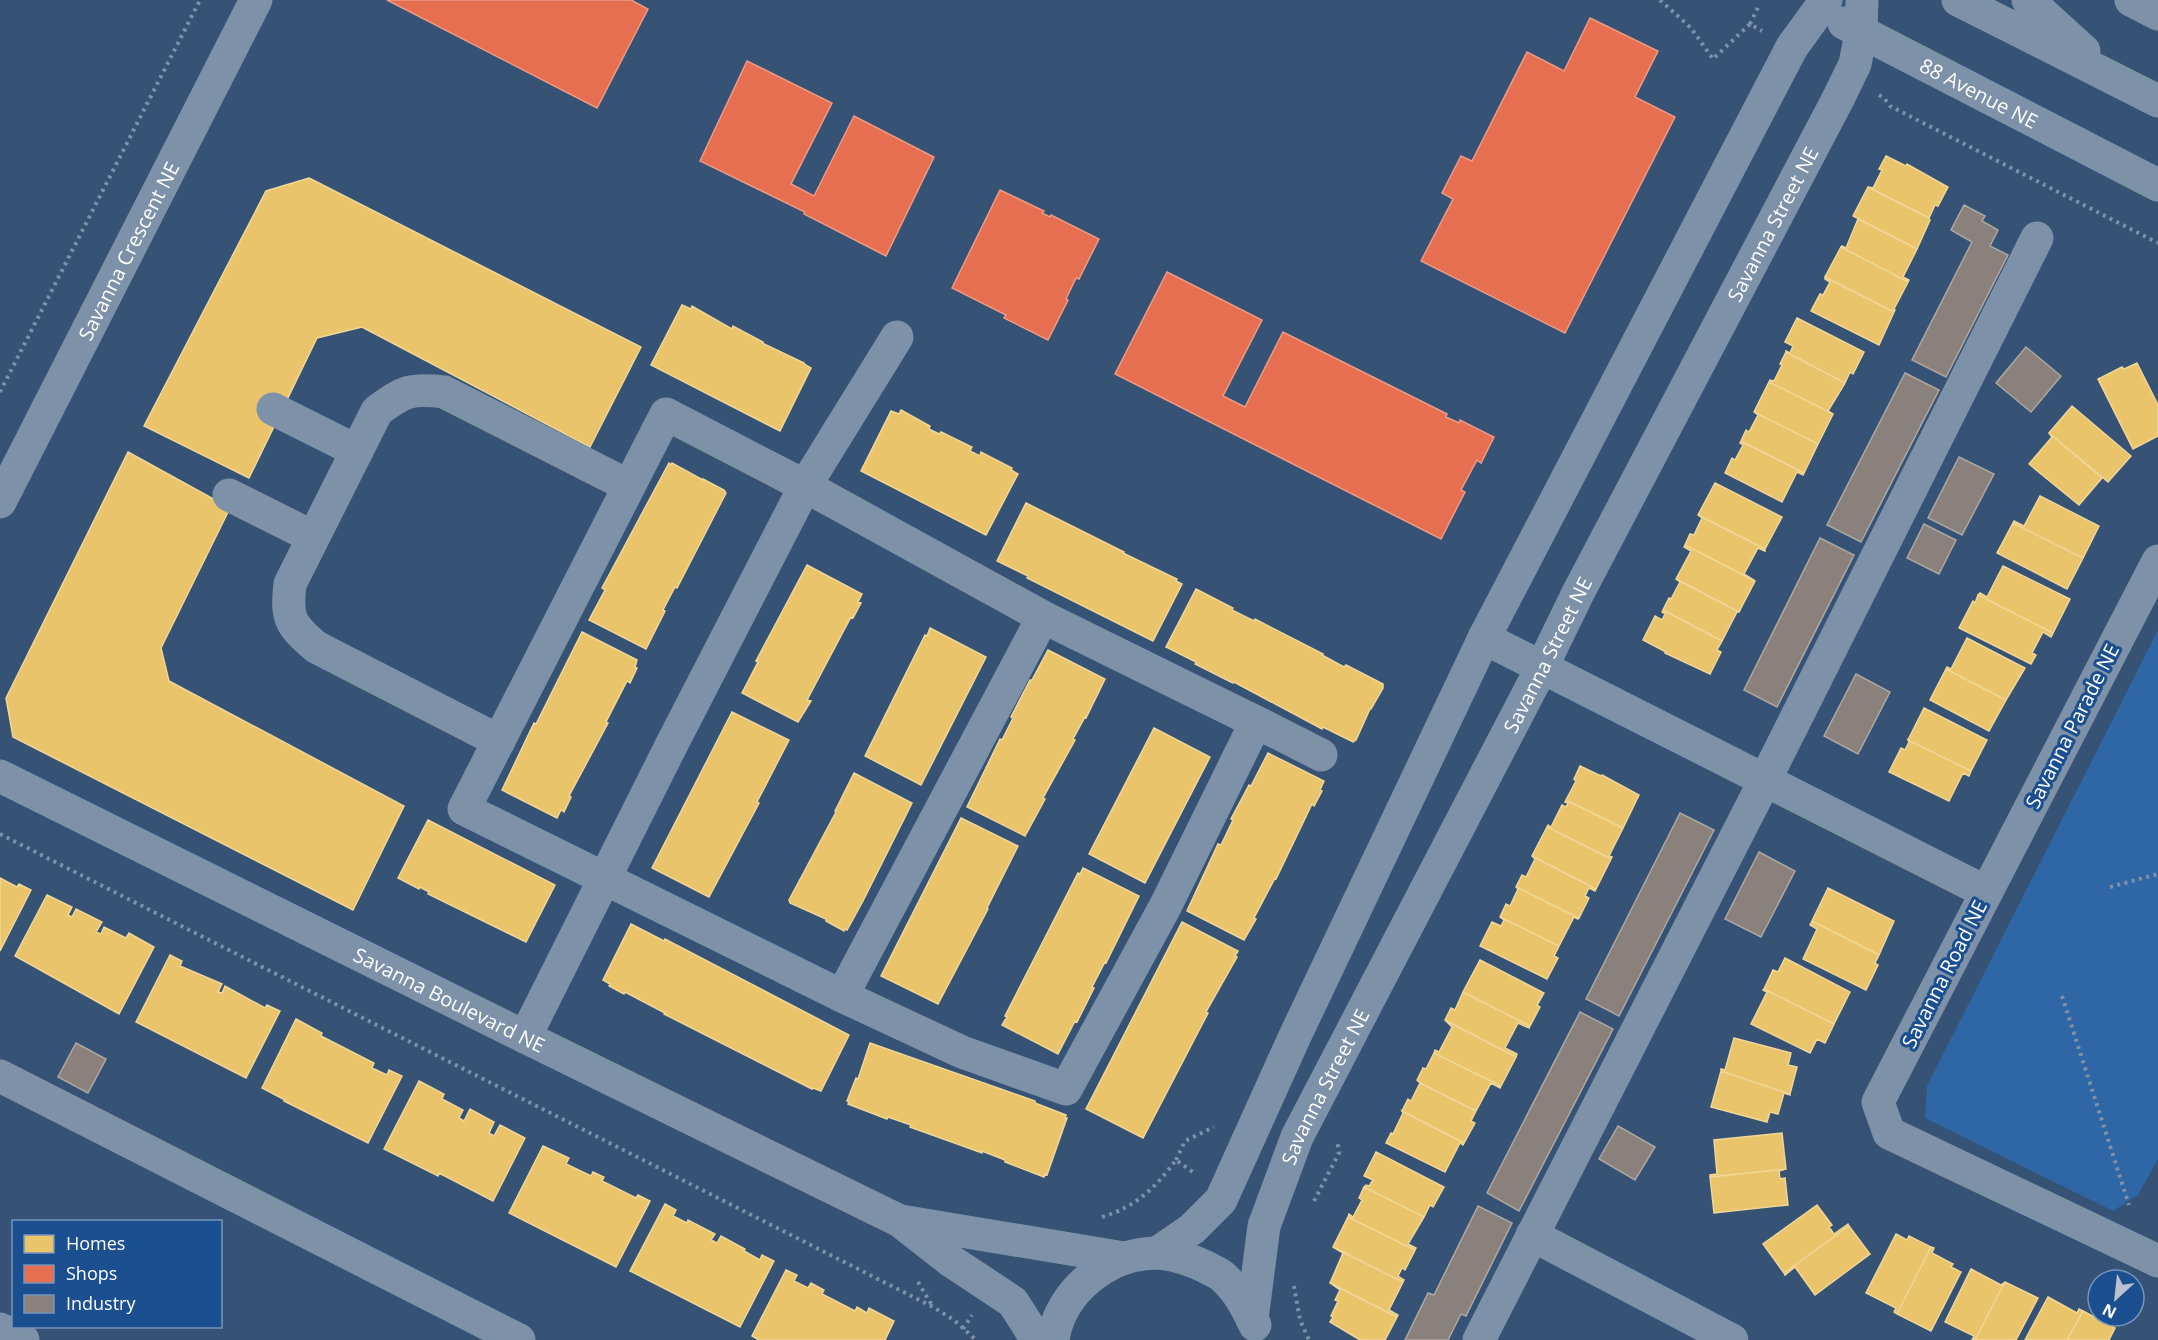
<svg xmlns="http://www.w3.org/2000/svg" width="2158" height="1340" font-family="'Open Sans',sans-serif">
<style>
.green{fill:#2f66a5}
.homes{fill:#e9c46a;stroke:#f0d697;stroke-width:1.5}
.shops{fill:#e76f51;stroke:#ee9a85;stroke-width:1.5}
.industry{fill:#8a817c;stroke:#ada7a3;stroke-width:1.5}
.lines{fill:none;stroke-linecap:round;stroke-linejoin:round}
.path{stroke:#7d92a8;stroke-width:4;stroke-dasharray:3 4.5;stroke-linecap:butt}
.minor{stroke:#7d92a8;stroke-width:33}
.labels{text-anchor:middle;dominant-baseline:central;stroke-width:6;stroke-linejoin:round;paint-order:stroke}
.street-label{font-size:20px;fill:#fff;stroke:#1b4f8f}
</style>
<rect width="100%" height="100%" fill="#365274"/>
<path class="green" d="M2158,630v529l-20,36 -25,16 -188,-93 2,-32z"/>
<path class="homes" d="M1886,156l20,10 1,-2 41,23 -10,19 -3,-1 -6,13 -61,-31 5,1 9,-18 -3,-1z
M309,178l332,169 -51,100 -228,-120 -45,11 -68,140 -105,-52 122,-235z
M1868,187l61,31 1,2 -13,29 -64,-33z
M1858,219l59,30 -14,28 6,3 -1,2 -67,-35 1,-1 4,2z
M1841,247l67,35 -14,27 1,1 -1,2 -69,-35z
M1825,277l69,35 -15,33 -68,-34 9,-17 3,1 7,-13 -5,-3z
M682,305l9,4 1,-3 40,23 1,-3 30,16 -1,1 42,20v1l7,4 -31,63 -129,-66z
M1797,318l67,34 -11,22 -3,-2 -5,11 -59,-31v-1l4,2 3,-7 -8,-4z
M1786,352l59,31 -17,28 5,3 -64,-32 1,-2 4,1 8,-16 -2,-1z
M2137,363l21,42v31l-25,13 -35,-70 24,-12 2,2z
M1769,382l64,32 -15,30 -64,-32z
M2072,406l59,50 -23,26 -59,-49z
M901,410l29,16 -1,3 10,5 2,-2 31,15 -2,4 10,5 1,-4 31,16 -1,2 7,4 -32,61 -125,-64 30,-60 8,3z
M1754,412l64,32 -14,29 -63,-32 5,-11 3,2 9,-17z
M2049,433l53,45 -23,27 -50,-41 23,-27z
M1741,441l63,32 -1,2 -6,-3 -15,30 -57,-29 7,-15 3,2 8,-15 -3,-2z
M128,452l102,56 -69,140 8,33 235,125 -51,104 -340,-173 -7,-39z
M669,463l2,2 1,-2 31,17v-1l21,11 2,3 -49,95 -2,-1 -12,23 2,1 -19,38 -57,-29 16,-30 -3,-2z
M1715,483l67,34 -17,32 -67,-34z
M2040,496l59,30 -16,32 -70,-35 1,-2 10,5z
M1026,503l98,49 -1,1 54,26 -1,2 6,3 -29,57 -126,-63 1,-2 -31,-15z
M1698,515l67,34v2l-7,-3 -14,26 11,7 -70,-36 5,-11 4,1 8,-17z
M2013,523l70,35 -16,31 -70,-36z
M1685,545l70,36 -16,31 -63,-33 15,-28 -7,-4z
M807,565l55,29 -4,8 3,1 -8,15 -2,-1 -44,83 4,1 -13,21 -56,-29 16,-31 -2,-1z
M2003,566l67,33 -17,34 -75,-38 2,-2 7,4z
M1676,579l63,33h-2l-15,29 -59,-31 6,-12 2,1 9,-17z
M1196,589l37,19 -1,2 22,11 1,-2 68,35 -1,1 22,12 2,-2 37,19v4l-12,21h-1l-14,31 -3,2 -30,-15 -1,2 -88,-47 -1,1 -38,-19 1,-2 -30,-15z
M1978,595l75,38 -2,4 -8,-5 -11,21 4,2 -5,9 -72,-36 14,-27 2,2z
M1663,610l59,31 -5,9 4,2 -11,22 -45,-21 1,-1 -23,-12 12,-24 7,4 3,-6 -3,-2z
M930,628l56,29 -65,128 -56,-29 60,-121 2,1z
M582,632l55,28 -2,7 2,1 -7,15 -3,-2 -21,41 2,1 -39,73 2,1 -7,15 -3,-2 -4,8 -55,-28 32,-67 2,1z
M1967,638l58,30 -19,32 -60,-31 1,-2 4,2z
M1048,650l57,29 -19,39 -1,-1 -12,22 2,1 -32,58 2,1 -20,37 -58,-29 33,-68 2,1 11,-22 -2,-1 19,-37h2z
M1946,669l60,31 -17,31 -59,-31z
M1924,708l63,32 -16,31 -63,-31z
M732,712l57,28 -32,62 2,1 -50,94 -57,-29z
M1154,728l56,29 -65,126 -56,-29z
M1908,740l63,31 -2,5 -6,-3 -14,28 -60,-29 12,-24 4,2 4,-8z
M1268,753l56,28 -4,9 2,1 -8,15 -2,-2 -36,75 -1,-1 -21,40 2,1 -12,21 -57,-29 31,-67 3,1 12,-25 -2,-1 18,-34 2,1z
M1580,766l21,10 1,-1 37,20 -16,33 -57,-28 10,-19 -2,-2z
M854,773l58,30 -49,98 -16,29 -2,-1 -1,2 -18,-10v-2l-36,-16 -1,-3 47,-88 -1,-1z
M1566,800l57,28 -14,28 3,1 -1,2 -64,-32 1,-2 3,2 11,-22 4,2 2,-4 -3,-1z
M961,818l57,28 -31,62 1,1 -50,95 -57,-28z
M428,820l127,65 -29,57 -98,-48 1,-2 -9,-5 -1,2 -21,-11z
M1547,827l64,32 -15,30 -64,-33z
M1532,856l64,33 -1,2 -6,-3 -4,8 4,2 -10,20 -63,-31 6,-12 4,2 9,-18z
M1083,868l56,28 -33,67 -1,-1 -13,25 2,1 -17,34 -2,-1 -17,33 -56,-29 5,-8 -2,-1 73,-143 2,1z
M0,878l17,9 2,-3 12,6 -31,61z
M1516,887l63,31 -1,1 -4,-2 -15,29 -59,-29 6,-13 4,2 8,-17z
M1828,888l66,33 -15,34 -67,-34z
M47,895l25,12 -4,8 4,2 4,-8 26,13 -6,10 5,2 3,-7 22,11 3,-5 25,14 -35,67 -104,-58z
M1500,917l59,29 -5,10 4,2 -11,21 -67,-33 12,-24 9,4 3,-6z
M1812,921l67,34 -4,8 3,2 -12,25 -63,-31 14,-30 -7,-4z
M1182,922l56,29 -3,5 2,1 -31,55 2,1 -65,125 -57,-29z
M631,924l33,17 1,-2 184,96 -28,56 -8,-3 -1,1 -148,-75 1,-1 -40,-21 -1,2 -15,-8 1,-2 -7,-4z
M170,955l12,6 -2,5 42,18 -4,8 4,1 3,-7 40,22 2,-3 13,6 -34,67 -110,-56z
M1785,958l65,34 -16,32 -70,-35 9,-19 5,2z
M1480,960l64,33 -7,12 3,2 -10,19 -67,-34z
M1764,989l70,35 -9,19 -8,-4 -7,14 -59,-29 16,-32 -4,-2z
M1463,992l67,34 -1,2 -11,-5 -13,25 12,6 -1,3 -71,-37 6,-12 4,2z
M296,1019l26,14 -1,3 53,27 -2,5 15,7 2,-5 13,6 -34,67 -84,-42 1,-1 -23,-12z
M1445,1020l71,37 -15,29 -67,-33 1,-3 4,2 13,-25z
M1734,1038l57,15 -3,12 9,2 -7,27 -69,-23v-2l4,1z
M870,1043l165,58v2l31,12 -1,3h2l-20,57 -2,-1 -1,3 -39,-15v-2l-23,-9v2l-72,-26 1,-2 -23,-8 -1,2 -39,-15 1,-2 -2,-1 9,-23 2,1z
M1434,1053l67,33 -1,2 -9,-5 -15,28 -56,-28 -3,-3 6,-12 3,1z
M1721,1071l69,23v1l-6,-2 -6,21 -8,-2 -3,10 -56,-15z
M419,1081l25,13 -2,5 21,11 -4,8 5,3 6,-12 24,13 -5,11 5,3 6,-11 25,13 -32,63 -54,-28 -1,3 -54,-27z
M1420,1083l56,28 -5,10 4,2 -11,20 -62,-32 6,-12 3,2z
M1402,1111l62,32 -1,2 -3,-2 -15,29 -59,-29 5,-10 2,1 10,-21z
M1782,1133l4,36 -76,8v-2l7,-1 -3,-34z
M543,1146l26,12 -3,6 25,12 2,-4 11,5 -2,4 34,17 2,-3 12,6 -34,66 -107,-54z
M1376,1152l68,35 -11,20 -3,-2 -6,12 -60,-30 2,-2 3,1 4,-6 -9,-4z
M1786,1169l-7,2 1,8 5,-1 3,27 -74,8 -4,-36z
M1364,1187l60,30 -16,27 8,4 -1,2 -67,-33 1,-3 4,3 9,-17 -3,-2z
M665,1204l11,6 -3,6 14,7 1,-3 27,14 -4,6 6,3 4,-7 24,13 -1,2 16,9 2,-5 12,6 -34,66 -110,-56z
M1817,1205l15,20 -3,2 5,7 14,-10 1,2 -65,47 -21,-29z
M1348,1217l67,33 -10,20 -3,-2 -4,8 6,4 -1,2 -70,-35z
M1849,1226l21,28 -55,41 -20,-28 -10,8 -1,-2z
M1896,1234l11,6 2,-4 22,11 -34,67 -3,-2 2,-4 -30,-15z
M1333,1247l70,35 -14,28 9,5 -1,2 -67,-34 13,-30z
M1931,1247l3,1 -2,5 21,11 -2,3 10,5 -30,59 -34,-17z
M1971,1269l30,16 4,-3 -30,58h-3l2,-4 -29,-14z
M786,1270l11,5 -3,6 14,7 3,-5 13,7 -2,4 33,17 2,-4 10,6 2,-5 25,13 -9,19h-126l-7,-4z
M2005,1282l33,16 -22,42h-41z
M1330,1283l67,34 -12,23h-25l-30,-18 3,-5 -2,-1 7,-15 -3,-1 5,-10z
M2048,1297l29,16 2,-4 4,2 -16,29h-42z
M2083,1311l32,17 -6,12h-42z"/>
<path class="shops" d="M387,0h244l17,9 -51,99z
M1590,18l68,33 -23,46 40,20 -110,216 -144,-72 32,-62 -11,-6 19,-37 11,5 55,-109 37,19z
M747,61l85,42 -41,81 23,12 40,-80 80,41 -48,99 -82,-42 1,-2 -105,-51z
M1000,190l44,21 -2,2 8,4 1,-2 48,24 -20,40 -3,-1 -10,21 2,1 -20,40 -44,-22 2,-3 -54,-27z
M1167,272l95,48 -39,76 22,11 38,-75 164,82 -1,3 13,6 1,-3 34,17 -13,26 -4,-3 -16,30 4,2 -24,47 -326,-165z"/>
<path class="industry" d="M1964,205l21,11 -3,5 16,9 -8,16 18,9 -62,122 -34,-17 60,-118 -21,-12z
M2026,347l35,29 -30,36 -35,-29z
M1905,373l34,17 -78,152 -34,-17z
M1959,457l35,17 -32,61 -34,-17z
M1924,524l32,16 -17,34 -32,-16z
M1820,538l34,17 -77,152 -33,-17z
M1856,674l34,18 -32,62 -34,-18z
M1680,813l34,17 -95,186 -33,-17z
M1759,852l36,19 -34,66 -36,-18z
M1580,1012l33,17 -94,182 -32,-18z
M76,1043l30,16 -18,34 -30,-16z
M1618,1126l37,21 -20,33 -36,-21z
M1478,1206l34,17 -46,93 -5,-2 -13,26h-43l23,-47 6,2z"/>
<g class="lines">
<path class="path" d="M1660,0l31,28 22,31 37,-35 12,7
M1750,24l9,-19
M1879,95l5,3 6,8 268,137
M0,392l200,-392
M0,834l933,473 21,13 22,20
M2110,887l48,-13
M2062,996l67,209
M1176,1160l9,-19 29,-14
M1314,1201l25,-48 -2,-13
M1102,1217c35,-11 52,-28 74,-57l18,13
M918,1282l15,25
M1294,1286l6,34 9,20
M963,1329l9,-14"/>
<g class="minor">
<path d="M1958,0l200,101"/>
<path d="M2028,0l56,51"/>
<path d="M2131,0l27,14"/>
<path id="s1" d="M1844,23l314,162"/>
<path d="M273,409l84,42"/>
<path d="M666,414l139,72 238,131 213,105 -90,183 -100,184 -104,-37 -120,-56 -378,-187z"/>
<path d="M229,495l84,42"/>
<path id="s2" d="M0,502l256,-502"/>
<path d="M2158,561l-280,541 11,31 269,128"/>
<path d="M1484,638l502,254"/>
<path d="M1256,722l65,33"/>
<path d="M499,741l-183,-94c-26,-22 -30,-29 -26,-63l87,-173c27,-20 33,-23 67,-19l185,94"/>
<path id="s3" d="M0,776l525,261 375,184 51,40 62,41 24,38"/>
<path d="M842,996l201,-379"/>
<path d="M525,1037l149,-297 131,-254 92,-149"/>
<path d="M0,1076l519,264"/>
<path d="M901,1221l223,37"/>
<path d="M1532,1235l200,105"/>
<path d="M1157,1253l35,-24 29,-29 74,-164 189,-398 308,-591 34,-47"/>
<path id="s4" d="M1252,1319l12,-93 33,-89 245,-470 36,-74 260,-494 17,-35 6,-31 1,-33"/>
<path d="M0,1329l23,11"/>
<path d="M1053,1340c7,-49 55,-87 104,-87 17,1 34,7 49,14 5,3 11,5 16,9 16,14 24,30 33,49"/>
<path d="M1479,1340l286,-560 272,-542"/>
</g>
</g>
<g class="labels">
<g class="street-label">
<text stroke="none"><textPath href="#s1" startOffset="152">88 Avenue NE</textPath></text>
<text stroke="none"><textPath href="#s4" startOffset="1218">Savanna Street NE</textPath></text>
<text stroke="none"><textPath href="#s2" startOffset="282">Savanna Crescent NE</textPath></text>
<text stroke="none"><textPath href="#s4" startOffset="732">Savanna Street NE</textPath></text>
<text transform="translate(2072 726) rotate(-63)">Savanna Parade NE</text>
<text transform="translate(1944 974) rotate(-63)">Savanna Road NE</text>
<text stroke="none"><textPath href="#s3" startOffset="502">Savanna Boulevard NE</textPath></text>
<text stroke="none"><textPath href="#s4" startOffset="246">Savanna Street NE</textPath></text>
</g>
</g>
<rect x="12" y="1220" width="210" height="108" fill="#1b4f8f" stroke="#7695bc" stroke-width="1.5"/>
<rect x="24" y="1235" width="30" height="18" fill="#e9c46a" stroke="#7695bc" stroke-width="1.5"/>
<text x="66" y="1250" font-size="18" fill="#ffffff">Homes</text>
<rect x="24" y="1265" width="30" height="18" fill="#e76f51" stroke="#7695bc" stroke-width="1.5"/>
<text x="66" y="1280" font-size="18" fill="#ffffff">Shops</text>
<rect x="24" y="1295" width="30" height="18" fill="#8a817c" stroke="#7695bc" stroke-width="1.5"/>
<text x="66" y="1310" font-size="18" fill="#ffffff">Industry</text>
<g transform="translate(2116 1298) rotate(207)"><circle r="28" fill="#1b4f8f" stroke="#7695bc" stroke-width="1.5"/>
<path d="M0-4.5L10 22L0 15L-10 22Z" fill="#b9c2ce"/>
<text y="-9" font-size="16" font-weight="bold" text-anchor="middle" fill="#ffffff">N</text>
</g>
</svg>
